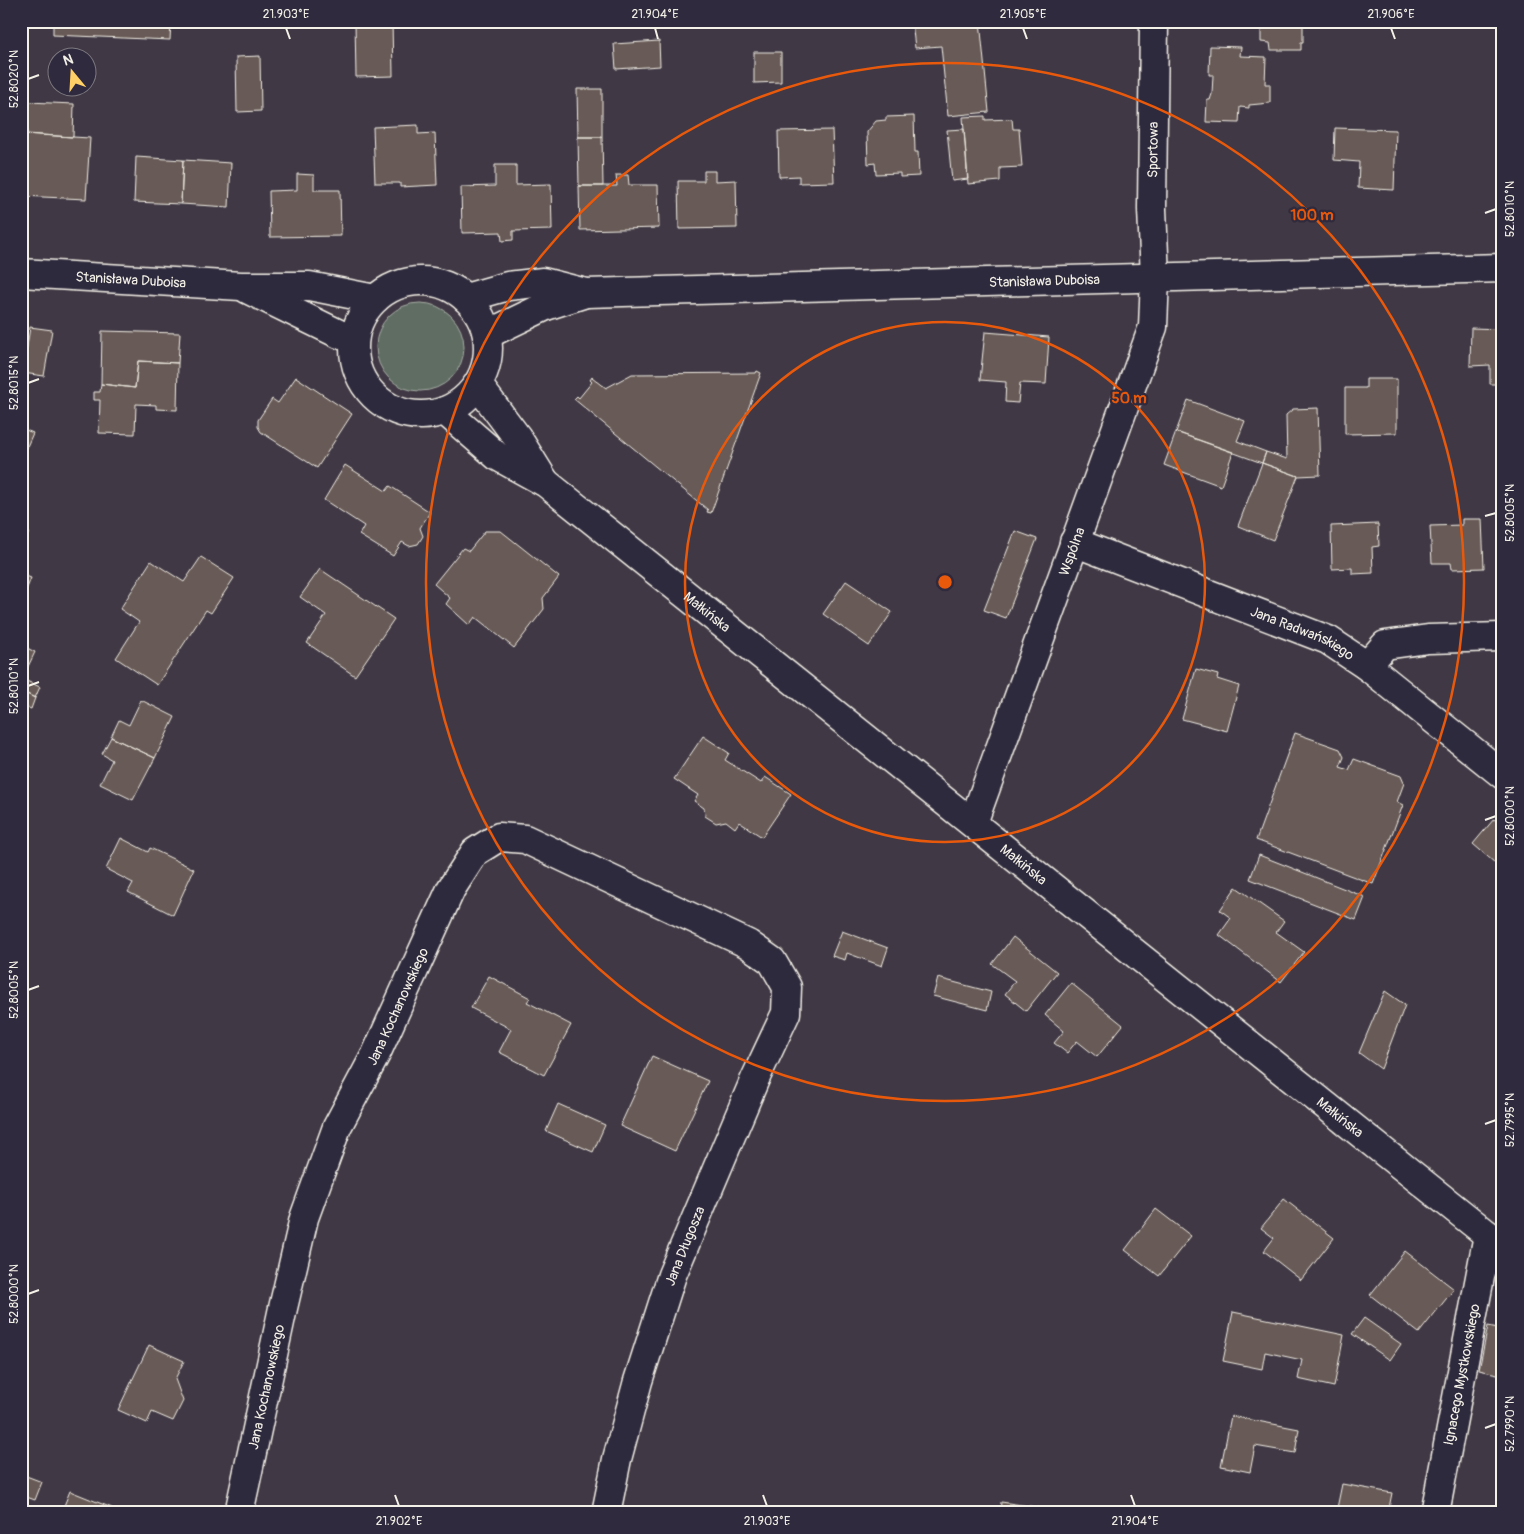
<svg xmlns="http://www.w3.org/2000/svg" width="1524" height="1534" font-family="Pangolin,sans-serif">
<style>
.green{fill:#5e6d64;stroke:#a9afa6}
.building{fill:#675a56;stroke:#f4f1e8}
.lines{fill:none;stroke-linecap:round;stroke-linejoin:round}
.minor-casing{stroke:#f4f1e8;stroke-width:31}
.tertiary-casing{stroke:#f4f1e8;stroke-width:31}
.secondary-casing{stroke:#f4f1e8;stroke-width:31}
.minor{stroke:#2f2a3d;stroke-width:28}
.tertiary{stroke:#2f2a3d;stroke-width:28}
.secondary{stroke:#2f2a3d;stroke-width:28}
.ticks{fill:none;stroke:#f4f1e8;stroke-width:2}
.ring{fill:none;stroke:#e8590c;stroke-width:2.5}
.labels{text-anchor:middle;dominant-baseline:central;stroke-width:4.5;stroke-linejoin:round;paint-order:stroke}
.street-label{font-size:14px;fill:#f4f1e8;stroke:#2f2a3d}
.centre{fill:#e8590c;stroke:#2f2a3d;stroke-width:2.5}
.ring-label{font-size:15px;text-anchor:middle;font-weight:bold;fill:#e8590c;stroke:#2f2a3d;stroke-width:4.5;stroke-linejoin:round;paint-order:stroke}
.neatline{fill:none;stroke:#f4f1e8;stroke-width:2}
.ticks-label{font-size:12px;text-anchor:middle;fill:#f4f1e8}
</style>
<rect width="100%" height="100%" fill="#403844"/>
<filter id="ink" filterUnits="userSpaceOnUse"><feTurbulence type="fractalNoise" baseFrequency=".02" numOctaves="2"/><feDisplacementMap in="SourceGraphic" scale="10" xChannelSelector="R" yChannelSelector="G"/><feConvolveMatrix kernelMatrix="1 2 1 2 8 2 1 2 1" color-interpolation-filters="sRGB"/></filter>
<g filter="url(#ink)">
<path class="green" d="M376 347a44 44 0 1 1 88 0a44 44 0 1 1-88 0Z"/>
<path class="building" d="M53,21h118l-1,19 -117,-5z
M355,21h37l1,55 -37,1z
M912,21h68l9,91 -41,4 -7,-70 -26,2z
M1261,21h42v21h-2v8h-30l-1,-7 -9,-1z
M659,41l1,25 -44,3 -2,-25z
M1210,46l31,1 -1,9 26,1 -1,27h5v19l-21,2v3l-9,-1 -1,16 -33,-1 1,-22h3l2,-6 1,-19h-4z
M754,52h27v30l-27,1z
M260,56l1,55 -24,1 -1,-55z
M577,89h25v48h-24z
M28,102l46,2 -1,33 -46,-3z
M914,116l1,36h3l1,24 -19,1v-4l-24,1 -1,-11 -7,1 -1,-32 9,-11 10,-1v-3z
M985,116v4l27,-1 1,10h6l3,38 -22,1v13l-32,3 -5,-67z
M418,125v9l17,-1 2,52 -37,2v-4h-25l-2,-56z
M1335,128l61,2 -2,60 -36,-2 1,-26 -25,-2z
M964,129l4,50 -16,2 -5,-51z
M832,130l2,52 -35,1v-7l-20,1 -1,-46z
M21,134l69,4 -4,61 -65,-3z
M578,137h24l1,49h-24z
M136,157l47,3 -2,44 -47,-2z
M183,160l48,3 -2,44 -48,-3z
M495,165h21v20l35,-1 1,46 -39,1v9l-11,1 -1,-9 -39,1 -1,-46 34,-1z
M704,171h11v10l21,-1 1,48 -58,1 -1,-48h26z
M297,174l17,1v15h26l1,46 -71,1 -1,-46 28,-1z
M616,175h12l1,10h29l1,43 -79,2 -1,-44h38z
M30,327l22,3 -8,46 -21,-3z
M1471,328l32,1v55h-13v-19l-20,1z
M102,331l78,2 -2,30 -40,-2 -3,27 -34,-4z
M985,332l64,5 -3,47 -26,-1 -2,20 -13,-1 1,-20 -26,-2z
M138,361l40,2 -1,47 -21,-1v-4l-20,-1 -1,30 -36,-1 1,-33h-6v-8h6l1,-8 34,4z
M757,371l4,2 -50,140 -4,-1 1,-2 -134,-111 3,-3 2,2 13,-16 -2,-2 2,-3 14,11 26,-14 124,-1z
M296,377l56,37 -35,54 -56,-36 -3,-5v-7l14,-21 6,4z
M1366,379h31v54l-52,1v-46h21z
M1188,400l57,21 -8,20 29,11 -4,11 -86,-31z
M1318,408l2,67 -22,1 -36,-13 4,-11 21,7 -1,-44 7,-6z
M21,428l12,5 -12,27z
M1176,432l57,20 -12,34 -57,-21z
M1262,463l36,13 -25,64 -35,-14z
M345,465l41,26 4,-5 40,26 -10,16 3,8 -5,8 -9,2 -7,-4 -9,14 -34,-21 5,-9 -40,-26z
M1462,519h20l2,49 -32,1 -1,-6h-19l-2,-37 32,-1z
M1378,524l1,22 -7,1 1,26 -21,1v-6l-20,1 -1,-43z
M21,529l8,3 -8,19z
M485,531h16l58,46 -16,21 1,11 -30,39 -39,-31 -6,8 -23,-21 4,-6 -16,-14 29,-36 6,3z
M1015,531l22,8 -31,79 -22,-8z
M201,557l33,21 -23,35 -5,-3 -49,75 -41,-27 23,-36 -19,-13 31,-48 33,21z
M320,569l74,50 -39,57 -48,-33 19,-28 -26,-18z
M21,574l10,4 -10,25z
M846,581l46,31 -23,34 -46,-32z
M21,645l14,7 -13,27 18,8 -5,11 -14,-7z
M1196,669l22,6 -1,4 22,7 -12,45 -45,-12z
M21,691l14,7 -4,11 -10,-4z
M141,700l34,17 -20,41 -44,-21 8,-17 10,5z
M1295,733l45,16 4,8 -4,10 9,3 5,-11 47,17 3,7 -7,19 6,3 -30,79 -117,-44z
M703,736l26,17 -4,7 36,23 4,-6 26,17 -29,43 -23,-15 -4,6 -9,-7 -10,2 -11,-7 -1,-8 -10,-7 4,-6 -24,-16z
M111,737l44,21 -22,42 -33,-16 12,-24 -10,-6z
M1494,819l9,8 -1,42 -29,-25z
M121,838l27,14 2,-4 44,21 -21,46 -45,-23 5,-9 -27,-14z
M1259,855l106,42 -9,23 -106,-41z
M1236,887l48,34 -8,11 28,20 -23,30 -62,-47 12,-17 -11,-8z
M842,931l46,17 -6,18 -35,-13 -2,7 -13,-4z
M1013,937l44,35 -31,39 -21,-17 10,-13 -23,-17z
M489,976l41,22 -3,4 44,23 -27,50 -45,-23 12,-23 -40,-21z
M938,978l53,14 -4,18 -54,-14z
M1071,983l52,42 -26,32 -20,-16 -10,12 -13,-10 10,-12 -19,-16z
M1385,991l20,14 -24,64 -22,-16z
M652,1056l56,25 -33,70 -55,-25z
M558,1104l47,21 -12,27 -47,-21z
M1284,1199l50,39 -33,42 -37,-29 10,-13 -13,-10z
M1156,1209l35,27 -32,40 -34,-26z
M1405,1251l49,38 -35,44 -49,-38z
M1233,1312l111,23 -10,52 -36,-8 4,-19 -37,-8 -3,17 -39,-8z
M1364,1318l37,26 -11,16 -38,-26z
M1488,1326l15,3 -1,46 -23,-5z
M149,1345l35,16 -9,18 8,22 -10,20 -21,-9 -5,11 -29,-13z
M1231,1416l68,13 -4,24 -40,-7 -5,26 -29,-6z
M21,1474l21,8 -7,18 -14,-5z
M1342,1484l50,9 -4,20h-52z
M70,1491l42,17 -2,5h-49z
M1001,1502l77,11h-78z"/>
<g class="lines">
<g class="minor-casing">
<g id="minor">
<path id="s1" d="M1074,542l254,98 39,26 136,109"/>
<path d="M1367,666l18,-21 43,-6 75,-2"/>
<path id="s2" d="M973,823l180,-496 2,-50 -3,-68 2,-188"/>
<path id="s3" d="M239,1513l44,-205 21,-90 33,-91 39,-73 75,-165 24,-37 24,-15 26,2 223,105 24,17 15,26 -1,26 -31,66 -83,196 -34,106 -21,78 -11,54"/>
<path id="s4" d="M1435,1513l53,-278"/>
</g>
</g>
<g class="tertiary-casing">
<g id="tertiary">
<path d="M466,298l42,-12 35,-4 43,11"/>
<path id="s5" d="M488,334l58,-28 40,-13 917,-25"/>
</g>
</g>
<g class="secondary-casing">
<g id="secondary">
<path id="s6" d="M21,273l220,13h68l66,13"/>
<circle cx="421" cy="348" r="67"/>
<path d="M247,289l92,45 15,5"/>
<path d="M478,385l39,52 28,45"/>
<path id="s7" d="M445,411l52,45 49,27 957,764"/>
</g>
</g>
<use href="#minor" class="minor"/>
<use href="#tertiary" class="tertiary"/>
<use href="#secondary" class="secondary"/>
</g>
</g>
<path class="ticks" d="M286,28l4,11M655,28l3,11M1023,28l4,11M1391,28l4,11M28,79l11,-4M1485,213l11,-4M28,383l11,-4M1485,516l11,-3M28,686l11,-4M1485,820l11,-4M28,990l11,-4M1485,1124l11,-4M28,1294l11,-4M1485,1428l11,-4M395,1495l4,11M763,1495l4,11M1131,1495l4,11"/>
<g class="ring">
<circle cx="945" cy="582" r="260"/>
<circle cx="945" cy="582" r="519"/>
</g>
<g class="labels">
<g class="street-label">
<text stroke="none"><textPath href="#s2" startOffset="705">Sportowa</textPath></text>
<text stroke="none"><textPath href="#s6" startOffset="110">Stanisława Duboisa</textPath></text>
<text stroke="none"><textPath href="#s5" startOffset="565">Stanisława Duboisa</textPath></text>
<text stroke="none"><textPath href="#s2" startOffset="289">Wspólna</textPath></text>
<text stroke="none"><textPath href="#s7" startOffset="331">Małkińska</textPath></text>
<text stroke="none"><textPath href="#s1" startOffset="246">Jana Radwańskiego</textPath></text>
<text stroke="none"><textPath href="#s7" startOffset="736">Małkińska</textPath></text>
<text stroke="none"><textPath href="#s3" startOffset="534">Jana Kochanowskiego</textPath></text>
<text stroke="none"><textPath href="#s7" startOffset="1141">Małkińska</textPath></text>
<text transform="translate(685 1246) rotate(-68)">Jana Długosza</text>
<text stroke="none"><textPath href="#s4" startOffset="141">Ignacego Mystkowskiego</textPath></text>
<text stroke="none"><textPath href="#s3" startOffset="129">Jana Kochanowskiego</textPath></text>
</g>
</g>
<circle cx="945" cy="582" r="8" class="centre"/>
<g class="ring-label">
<text x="1312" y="220">100 m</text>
<text x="1129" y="403">50 m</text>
</g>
<rect width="1524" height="1534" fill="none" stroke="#2f2a3d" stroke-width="55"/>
<g transform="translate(72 72) rotate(342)"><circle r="24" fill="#2f2a3d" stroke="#7e7a81"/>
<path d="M0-4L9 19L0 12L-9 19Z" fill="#ffd166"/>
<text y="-8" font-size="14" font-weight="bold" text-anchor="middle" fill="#f4f1e8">N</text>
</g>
<rect x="28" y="28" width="1468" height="1478" class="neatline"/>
<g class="ticks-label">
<text x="286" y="18">21.903°E</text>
<text x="655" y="18">21.904°E</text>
<text x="1023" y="18">21.905°E</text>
<text x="1391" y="18">21.906°E</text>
<text transform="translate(14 79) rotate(-90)" y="4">52.8020°N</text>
<text transform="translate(1510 209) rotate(-90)" y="4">52.8010°N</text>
<text transform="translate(14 383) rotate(-90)" y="4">52.8015°N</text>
<text transform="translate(1510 513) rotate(-90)" y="4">52.8005°N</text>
<text transform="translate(14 686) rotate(-90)" y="4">52.8010°N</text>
<text transform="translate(1510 816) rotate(-90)" y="4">52.8000°N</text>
<text transform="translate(14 990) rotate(-90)" y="4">52.8005°N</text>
<text transform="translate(1510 1120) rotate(-90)" y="4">52.7995°N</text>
<text transform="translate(14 1294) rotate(-90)" y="4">52.8000°N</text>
<text transform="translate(1510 1424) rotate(-90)" y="4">52.7990°N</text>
<text x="399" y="1525">21.902°E</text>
<text x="767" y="1525">21.903°E</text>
<text x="1135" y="1525">21.904°E</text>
</g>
</svg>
